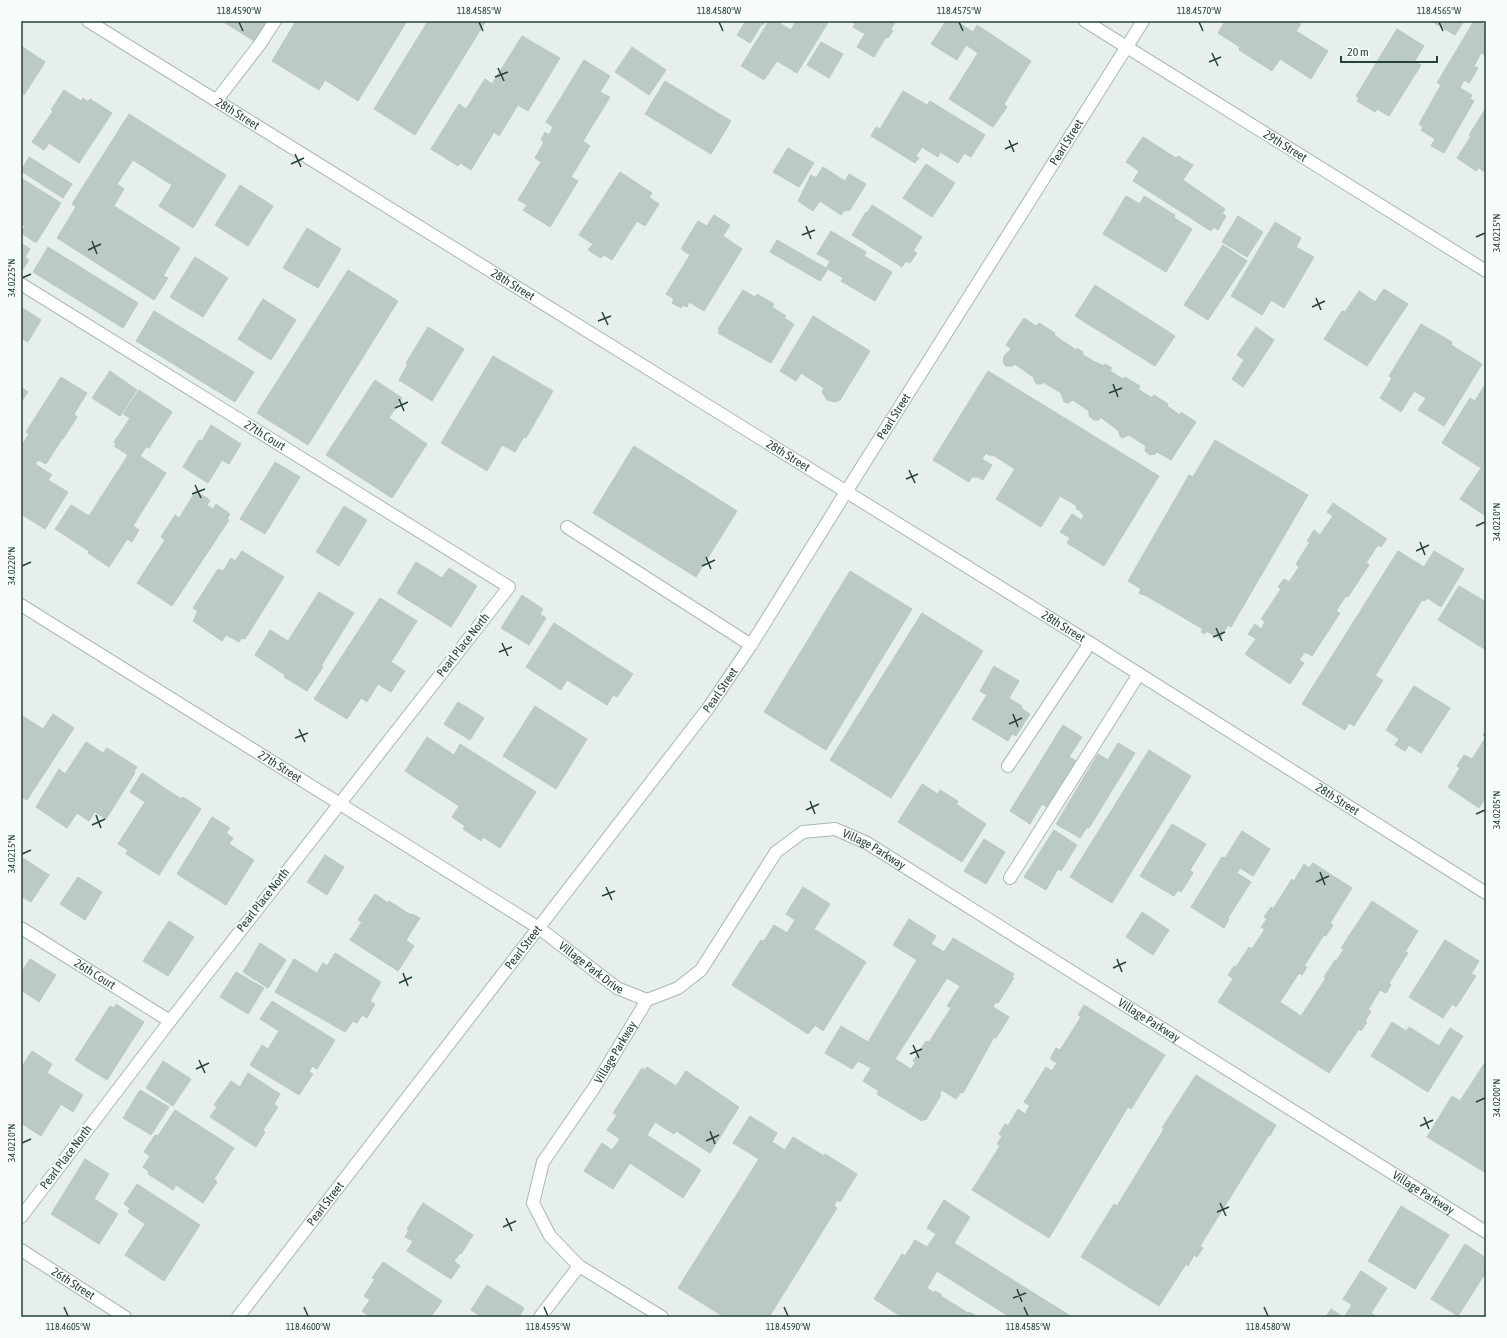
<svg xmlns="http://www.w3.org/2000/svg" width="1507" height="1338" font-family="'Asap Condensed',sans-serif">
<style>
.building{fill:#bbcac4;stroke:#b8c9c2;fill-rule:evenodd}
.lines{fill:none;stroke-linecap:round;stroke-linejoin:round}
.service-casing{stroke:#a8b8b2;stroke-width:14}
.minor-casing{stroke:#a8b8b2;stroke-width:14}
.service{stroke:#fff;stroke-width:12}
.minor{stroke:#fff;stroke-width:12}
.ticks{fill:none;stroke:#24423a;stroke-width:1.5}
.labels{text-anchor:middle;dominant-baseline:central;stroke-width:4;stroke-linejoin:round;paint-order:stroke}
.street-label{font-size:12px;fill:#24423a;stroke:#f7fbf9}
.neatline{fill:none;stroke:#24423a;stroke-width:1.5}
.ticks-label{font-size:10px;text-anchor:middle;fill:#24423a}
</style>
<rect width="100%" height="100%" fill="#e6efeb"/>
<path class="building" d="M222,21h45l-13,20z
M296,21h111l-49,80 -33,-21 -6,10 -47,-29z
M428,21h58l-71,114 -41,-26z
M746,21h20l-3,4 -1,-1 -12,19 -13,-8z
M769,21h7l15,9 5,-9h33l-32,52 -20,-12 -13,19 -23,-14z
M851,21h45l-5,8 2,2 -5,7 -2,-1 -12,20 -17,-10 8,-13 -12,-7 2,-3z
M946,21h10l17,11 4,-7 54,36 -27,43 3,3 -14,20 -44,-28 29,-46 -12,-8 -9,15 -26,-16z
M1225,21h71l5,3 -5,7 32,20 -17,28 -31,-20 -8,12 -33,-21 1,-3 -22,-14z
M1431,21h33l-9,14z
M1474,21h4l8,5v29l-5,-2 -7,13 4,2 -9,15 -5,-3 -4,8 12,7 -2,4 4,2 -30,52 -13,-7 4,-7 -14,-9 2,-3 -4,-3 22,-39 -4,-2z
M1397,29l27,17 -10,16 7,3 -32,51 -12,-7 -2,3 -18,-11 2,-3 -3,-2z
M522,36l38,22 -32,53 -10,-6 -19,31 -5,-4 -23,38 -11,-7 -2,3 -27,-17 28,-45 7,5 19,-30 7,5z
M821,42l22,12 -14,24 -22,-13z
M21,46l24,16 -21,33 -3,-2z
M632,47l34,23 -17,25 -34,-23z
M584,60l26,16 -10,16 10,5 -27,44 7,5 -19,31 7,4 -28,46 -27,-17 4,-5 -9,-5 23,-38 -6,-4 9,-16 -3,-2 4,-8 4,3 4,-8 -7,-5z
M665,81l66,40 -20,33 -66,-40z
M64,90l17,11 2,-3 5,4 2,-3 22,14 -33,50 -30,-20 -5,7 -12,-8 21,-31 -2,-1z
M903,91l24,14 3,-4 55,34 -14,22 -7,-4 -6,10 -18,-11 -2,5 -16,-10 -6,9 3,2 -4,5 -44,-27 5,-9 4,2z
M1486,108v65l-7,-5 -3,3 -19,-13 14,-22 -2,-1z
M129,114l97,61 -33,53 -34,-22 13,-21 -39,-25 -16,24 7,5 -10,17 66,42 -17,28 5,2 -14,22 -97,-62 19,-31 -4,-3z
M1143,137l33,21 2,-2 15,9 -10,15 42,29 -3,5 4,2 -8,14 -4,-3 -3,4 -78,-50 6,-10 -13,-9z
M788,148l26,15 -15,24 -26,-15z
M29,157l43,27 -9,14 -42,-27z
M926,164l29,19 -23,34 -29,-19z
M823,167l22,14 4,-7 17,10 -16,26 -6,1 -3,4 -21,-14 -7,10 -15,-10 13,-26 5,3z
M620,172l32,21 -3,4 10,7 -14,22 -8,-5 -25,39 -8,-5 -3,3 -13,-8 5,-6 -14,-9z
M21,178l40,25 -25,40 -15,-10 4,-7 -4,-2z
M240,185l33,21 -25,40 -33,-21z
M1126,196l14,8 4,-8 31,19 -1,3 18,11 -26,43 -63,-38z
M872,205l50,32 -9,14 4,2 -7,10 -4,-2 -4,6 -50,-32 14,-23 1,1z
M714,215l16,10 -7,11 19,13 -38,62 -15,-9 -2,5 -4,-2 -2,3 -9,-5 2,-4 -8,-5 24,-39 -9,-6 17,-28 9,5z
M1238,216l25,16 -16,25 -25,-15z
M1275,222l26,16 -5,9 18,10 -30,51 -13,-8 -9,15 -31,-19z
M307,228l34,21 -23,39 -35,-20z
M831,231l35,21 -2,4 28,16 -17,29 -34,-20 2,-3 -15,-9 -8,12 -50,-29 7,-12 49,28 4,-7 -13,-7z
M21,243l9,6 -5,8 4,3 -6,9 -2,-1z
M1223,245l24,16 -39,59 -24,-15z
M48,247l90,56 -15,25 -90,-56z
M195,257l33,21 -25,39 -33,-20z
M348,270l50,31 -90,144 -51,-32z
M1095,285l80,51 -20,30 -80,-50z
M1384,289l24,15 -41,62 -43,-27 18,-28 3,1 14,-21 16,11z
M743,290l12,7 2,-3 17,10 -2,3 14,9 -2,2 10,6 -23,39 -53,-30 2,-3 -2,-1z
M263,299l33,21 -25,40 -33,-21z
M21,307l20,13 -13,22 -7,-4z
M154,311l100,61 -19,30 -99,-61z
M813,316l57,35 -30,49 -5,2 -8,-2 -5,-8 2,-4 -23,-15 -5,8 -16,-10z
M1024,318l12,8 3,-3 16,10 -1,2 22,15 1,-2 6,4 -1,2 11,7 11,5 1,-2 7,4 -2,3 13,8 2,-2 15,9 -2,3 14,9 2,-3 14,9 -1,2 13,9 1,-3 15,10 -25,38 -14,-8 -2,2 -5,1 -5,-4 1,-5 -17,-11 -7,3 -2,-2 -2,-6 -18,-13 -1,3h-5l-5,-4v-5l-16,-11 -5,3 -4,-1 -3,-9 -18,-11 -1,2h-5l-2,-2 -2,-5 -18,-13 -2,2h-7l-3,-4 1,-6 7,-7 -5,-4z
M1421,324l31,18 -1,3 31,19 -38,62 -26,-16 8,-12 -12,-7 -13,21 -21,-14 12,-20 -3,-2z
M428,327l36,22 -32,52 -33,-21 9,-16 -2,-1z
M1256,327l18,13 -18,28 -19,-13z
M493,356l60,35 -27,47 -2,-1 -9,15 -13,-7 -15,26 -46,-28z
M1244,360l12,8 -13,19 -11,-8z
M110,371l27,19 -17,26 -28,-18z
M988,371l171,105 -55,90 -37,-23 3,-5 -10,-6 12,-18 9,6 3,-4 -5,-6 -3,-1 1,-3 -17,-10 -19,31 -45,-28 19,-30 -22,-14h-5l-2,-2 -4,6 10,6 -9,15 -5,-3h-6l-3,5 -36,-22z
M61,377l26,16 -13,21 3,3 -14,22h-1l-16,25 -8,-4 -3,4 17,11 -4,5 20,12 -23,37 -24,-15v-68l8,-12 -3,-2z
M375,380l27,18 -13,20 38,26 -35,54 -66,-43z
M1486,383v133l-26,-17 21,-31 -39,-25 28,-45 5,3z
M21,387l7,5 -7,10z
M139,390l33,22 -23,36 -3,-1 -6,9 26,17 -33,53 6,4 -7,12 -5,-3 -18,28 -21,-14 1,-2 -34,-22 16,-24 18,11 39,-61 -14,-9 2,-2 -2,-2 16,-24 -7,-4z
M211,425l30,19 -12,20 -7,-4 -14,23 -25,-16 16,-27 3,1z
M1215,440l93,55 -77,132 -3,-2 -8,14 -14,-8 -1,3 -4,-2 2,-3 -60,-35v1l-4,-2 2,-4 -13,-8 61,-106 4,2z
M634,446l103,65 -41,66 -103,-64z
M275,462l25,15 -35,57 -25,-15z
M196,491l14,9 -3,5 6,4 3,-5 14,10 -3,5 2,1 -57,86 -35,-23 28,-43 -4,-3 14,-22 4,3z
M1333,503l54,36 -6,8 -3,-2 -12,18 3,2 -21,32 -2,-1 -10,15 4,2 -28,43 -7,-4 -6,8 5,3 -14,21 -45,-30 11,-15 -8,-5 7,-10 6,5 4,-7 -4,-3 20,-30 -3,-2 6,-8 5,3 10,-15 -3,-3 14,-22 -3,-1 7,-11 6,5 13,-19 -6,-4z
M344,506l23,14 -28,46 -23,-14z
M242,551l42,26 -39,62 -3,-1 -3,4 -13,-7 -4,6 -29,-20 5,-10 -5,-3 25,-39 5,2 8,-13 4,3z
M1398,551l26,16 10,-16 30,18 -23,38 -14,-9 -2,3 -3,-1 -47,76 8,4 -29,46 -5,-3 -4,7 -43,-26z
M416,562l26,16 7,-10 28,18 -26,41 -54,-34z
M850,571l62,38 -86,141 -62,-38z
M1459,586l27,16v48l-48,-30z
M319,592l35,21 -33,53 2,1 -16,24 -23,-14 1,-2 -30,-20 15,-25 18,11z
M522,595l21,14 -3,5 6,4 -17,27 -28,-17z
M380,598l37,23 -26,41 14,9 -14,21 -13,-8 -11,18 -6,-4 -14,21 -33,-20z
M922,613l61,38 -92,147 -61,-38z
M554,623l79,51 -16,23 -4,-2 -6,10 -40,-25 -6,10 -35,-23z
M994,666l25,15 -10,17 13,8 -1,2 9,6 -14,22 -4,-2 -4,7 -36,-22 15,-24 -7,-4z
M1414,686l36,22 -29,45 -12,-8 -4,6 -10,-6 4,-6 -13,-9z
M458,702l26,16 -14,22 -26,-16z
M535,706l52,33 -31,50 -53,-33z
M53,714l21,14 -47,72 -6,-3v-82l22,14z
M1063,725l19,12 -13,20 7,4 -28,47 -6,-4 -12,20 -20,-13z
M1486,731v66l-7,11 -31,-21 12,-19 -3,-2 7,-11 8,4 14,-22 -3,-2z
M427,737l27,18 6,-11 76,48 -36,56 -17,-11 -2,4 -18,-12 2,-3 -13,-9 7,-11 -54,-35z
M86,742l17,11 4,-5 30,19 -3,5 1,1 -29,46 -11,-7 -6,9 -12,-8 -10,15 -31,-21 23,-38 6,5z
M1118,743l17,10 -46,75 -2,-1 -7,11 -24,-14 42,-70 10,6z
M1149,750l42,26 -79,127 -42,-26z
M142,773l39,26 2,-2 18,12 -42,66 -33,-21 2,-4 -10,-6 27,-42 -15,-10z
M922,784l16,10 2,-4 18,11 -2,3 30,20 -24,38 -64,-40z
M212,817l18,11 -4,5 7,5 -4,6 25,16 -28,45 -49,-31z
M1172,824l34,20 -16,26 3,3 -12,19 -3,-2 -4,6 -34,-20z
M1054,830l23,15 -16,26 -3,-2 -12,21 -22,-13z
M1242,831l28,18 -17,27 -13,-8 -3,5 14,9 -23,36 1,1 -5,9 -33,-21 31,-50 3,1z
M984,839l21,13 -19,32 -22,-13z
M325,855l19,12 -17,28 -20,-13z
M21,857l28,18 -18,27 -10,-6z
M1313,863l39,25 -22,35 3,2 -7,11 -2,-1 -20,31 3,1 -5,8 -3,-2 -19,29 21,14 25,-38 -2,-1 11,-17 1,1 8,-12 -3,-1 31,-47 46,30 -13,21 3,1 -19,30 2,2 -5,8 -6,-3 -12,20 3,1 -6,10 2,1 -6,9 -2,-2 -30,44 -111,-71 15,-23 -5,-4 6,-9 2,1 13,-20 3,2 13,-20 -4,-2 6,-8 -3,-2 7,-10 2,2 19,-30 2,2 10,-17 5,4z
M78,877l24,15 -17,28 -25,-16z
M803,887l27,17 -16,25 52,33 -43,69 -8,-6 -7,9 -76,-49 29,-45 3,1 10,-16 13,8 8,-13 -9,-6z
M375,894l13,9 1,-2 22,14 1,-1 8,4 -14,22 8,6 -16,25 -48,-31 12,-18 -4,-2z
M1142,912l27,18 -16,25 -27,-18z
M909,919l27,17 -5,8 13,8 9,-14 61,36 -2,3 2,1 -16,25 -2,-1 -3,5 16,10 -13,21 -2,-1 -31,56 -2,-1 -5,7 -14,-9 -3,4 2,1 -15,25 -2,-1 -2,2 -45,-27 2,-3 -16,-10 8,-13 -13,-7 -6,8 -27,-16 16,-27 27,16 49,-82 -24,-15zM947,978l13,8 -13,20 4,2 -22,34 -3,-1 -13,20 2,2 -4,6 -16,-10z
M169,921l25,16 -26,39 -25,-15z
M1445,940l34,21 -8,13 5,2 -20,31 -4,-3 -9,14 -34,-21z
M260,943l26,17 -18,28 -25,-16z
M335,953l46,29 -11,19 5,3 -8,14 -5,-3 -5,8 -4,-2 -8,11 -70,-40 19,-33 23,14 6,-10 4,3z
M30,959l26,16 -17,27 -18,-12v-17z
M236,972l28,16 -16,26 -28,-17z
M272,1001l63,39 -18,29 -5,-3 -3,6 4,2 -14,21 -49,-30 12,-20 6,4 11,-18 -19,-12z
M116,1004l28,18 -37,58 -32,-20 35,-54 4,2z
M1084,1005l81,50 -34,54 -3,-2 -79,131 -77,-48 28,-44 -3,-2 5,-8 -3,-2 6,-10 3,2 10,-17 7,5 5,-8 -6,-4 22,-35 6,4 5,-8 -7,-4 6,-11 4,2 21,-33 -3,-2z
M1392,1022l14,9 3,-4 30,19 11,-18 13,8 -35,56 -57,-36z
M32,1051l20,13 -5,9 36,22 -10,17 -12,-8 -20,32 -20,-13v-55z
M163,1061l28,18 -18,27 -27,-18z
M1486,1061v112l-59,-36 25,-41 8,5z
M647,1067l29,19 10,-15 53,36 -29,46 -34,-22 -2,3 -19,-12 -8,13 54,35 -18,28 -53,-35 -17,26 -29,-18 18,-28 10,7 8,-11 -13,-9 10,-15 -4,-2 29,-45 3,2z
M248,1073l32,21 -6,10 4,3 -15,23 2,2 -9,15 -46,-30 7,-10 -3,-2 17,-24 9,6z
M1196,1075l80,50 -6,11 -1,-1 -69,111 3,2 -6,9 -3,-2 -6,11 -2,-2 -27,42 -78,-49 33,-53 3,2 47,-77 -2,-1z
M140,1090l29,17 -18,28 -28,-17z
M175,1110l59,38 -20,31 3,3 -14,21 -27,-18 -3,5 -25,-16 1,-2 -6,-5 7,-11 -6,-4 11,-17 3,1z
M750,1116l27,17 -5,9 13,8 8,-13 31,19 1,-2 32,20 -17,28 -3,-2 -3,6 3,2 -68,109h-45l-46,-29 81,-129 -26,-16z
M85,1159l24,15 -15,25 24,15 -19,30 -48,-30z
M137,1184l63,41 -36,56 -39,-26 20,-31 -17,-12 2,-4 -6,-4z
M944,1200l26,17 -16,26 118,74h-62l-73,-46 -10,17 7,5 1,-2 7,4 -1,1 27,17 1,-1 6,3 -1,2h-72l-28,-18 28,-45 3,2 10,-16 12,7 9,-13 -9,-6z
M423,1203l50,32 -12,19 -1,-1 -6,8 6,5 -9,13 -44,-28 6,-10 -8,-4 4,-7 -2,-1z
M1401,1206l48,29 -34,54 -47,-28z
M1465,1244l21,14v14l-28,44 -27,-17z
M383,1262l59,39 -11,16h-61l-8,-6 8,-11 -6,-4 11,-17 -3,-1z
M1361,1271l26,17 -16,25 6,4h-33l8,-12 -9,-6z
M487,1285l37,23 -5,9h-37l-11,-7z
M1331,1309l12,8h-17z"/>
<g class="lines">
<g class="service-casing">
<g id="service">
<path d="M216,101l44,-57 15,-23"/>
<path id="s1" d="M21,284l488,303 -339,434 -149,196"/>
<path d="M567,527l184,118"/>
<path d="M1008,766l82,-123"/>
<path d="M1010,878l129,-204"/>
<path id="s2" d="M21,928l149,93"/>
<path d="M540,1317l39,-51"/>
</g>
</g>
<g class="minor-casing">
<g id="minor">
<path id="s3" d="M88,21l1002,622 396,250"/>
<path id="s4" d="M1085,21l401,250"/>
<path id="s5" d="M21,605l518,323 78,60 30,12"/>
<path id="s6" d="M21,1250l104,67"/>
<path id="s7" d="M238,1317l471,-610 42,-62 95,-153 297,-471"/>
<path id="s8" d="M662,1317l-83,-51 -29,-30 -17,-33 10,-41 51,-74 53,-88 31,-12 23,-18 75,-118 27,-20 32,-3 32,14 619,389"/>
</g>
</g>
<use href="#service" class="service"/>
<use href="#minor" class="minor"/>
</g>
<path class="ticks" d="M239,22l4,9M479,22l4,9M719,22l4,9M959,22l4,9M1199,22l4,9M1439,22l4,9M1212,53l6,13M1209,62l12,-5M498,68l6,13M495,77l13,-5M1009,140l5,12M1005,149l13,-6M295,154l6,13M291,164l13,-6M806,226l5,13M802,235l13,-5M1476,237l9,-4M92,241l5,13M88,250l13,-6M22,278l9,-4M1316,298l5,12M1312,307l13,-6M602,312l6,13M598,321l13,-5M1113,384l5,13M1109,393l13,-5M399,399l5,12M395,408l13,-6M909,470l6,13M906,479l12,-5M195,485l6,13M192,494l13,-5M1476,526l9,-4M1420,542l5,13M1416,551l13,-6M706,557l5,12M22,566l9,-4M702,566l13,-6M1216,628l6,13M1213,637l12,-5M502,643l6,13M499,652l13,-5M1013,714l5,13M1009,724l13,-6M299,729l6,13M295,738l13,-5M810,801l5,13M806,810l13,-6M1476,814l9,-4M96,815l5,13M92,825l13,-6M22,854l9,-4M1320,872l5,13M1316,882l13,-6M606,887l6,13M602,896l13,-5M1117,959l5,13M1113,968l13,-6M403,973l5,13M399,983l13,-6M913,1045l6,13M910,1054l12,-5M199,1060l6,13M196,1069l13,-6M1476,1102l9,-4M1424,1117l5,12M1420,1126l13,-6M710,1131l5,13M706,1141l13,-6M22,1143l9,-4M1220,1203l6,13M1217,1212l12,-5M506,1218l6,13M503,1227l13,-6M1017,1289l5,13M1013,1298l13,-5M64,1307l4,9M304,1307l4,9M544,1307l4,9M784,1307l4,9M1024,1307l4,9M1264,1307l4,9"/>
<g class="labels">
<g class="street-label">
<text stroke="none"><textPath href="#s3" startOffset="176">28th Street</textPath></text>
<text stroke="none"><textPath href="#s7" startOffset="1439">Pearl Street</textPath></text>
<text stroke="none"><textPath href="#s4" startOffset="236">29th Street</textPath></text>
<text stroke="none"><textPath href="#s3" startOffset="500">28th Street</textPath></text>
<text stroke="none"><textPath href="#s7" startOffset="1115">Pearl Street</textPath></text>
<text stroke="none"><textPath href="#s1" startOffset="287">27th Court</textPath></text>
<text stroke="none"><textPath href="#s3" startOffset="824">28th Street</textPath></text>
<text stroke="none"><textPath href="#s3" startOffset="1148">28th Street</textPath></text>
<text transform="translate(463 645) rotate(-52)">Pearl Place North</text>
<text stroke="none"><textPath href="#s7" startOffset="791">Pearl Street</textPath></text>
<text stroke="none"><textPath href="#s5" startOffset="305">27th Street</textPath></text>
<text stroke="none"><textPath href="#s3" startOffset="1472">28th Street</textPath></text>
<text stroke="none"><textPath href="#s8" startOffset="723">Village Parkway</textPath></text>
<text transform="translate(263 900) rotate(-52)">Pearl Place North</text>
<text stroke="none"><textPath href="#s7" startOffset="467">Pearl Street</textPath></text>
<text stroke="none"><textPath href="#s5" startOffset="676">Village Park Drive</textPath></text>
<text stroke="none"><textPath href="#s2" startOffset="87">26th Court</textPath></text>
<text stroke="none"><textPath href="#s8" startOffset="1047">Village Parkway</textPath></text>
<text stroke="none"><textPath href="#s8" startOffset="350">Village Parkway</textPath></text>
<text transform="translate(66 1157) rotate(-53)">Pearl Place North</text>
<text stroke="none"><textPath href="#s8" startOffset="1371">Village Parkway</textPath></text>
<text stroke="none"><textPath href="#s7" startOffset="143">Pearl Street</textPath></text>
<text stroke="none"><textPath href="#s6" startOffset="62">26th Street</textPath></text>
</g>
</g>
<rect width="1507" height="1338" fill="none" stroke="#f7fbf9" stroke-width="44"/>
<path d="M1341 56v6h96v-6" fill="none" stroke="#24423a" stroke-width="2"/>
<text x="1347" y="56" font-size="12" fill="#24423a" stroke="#f7fbf9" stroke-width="3" paint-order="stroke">20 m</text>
<rect x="22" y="22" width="1463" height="1294" class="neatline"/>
<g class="ticks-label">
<text x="239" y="14">118.4590°W</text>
<text x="479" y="14">118.4585°W</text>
<text x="719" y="14">118.4580°W</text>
<text x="959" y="14">118.4575°W</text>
<text x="1199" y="14">118.4570°W</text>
<text x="1439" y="14">118.4565°W</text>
<text transform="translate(1496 233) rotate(-90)" y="4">34.0215°N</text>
<text transform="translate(11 278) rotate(-90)" y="4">34.0225°N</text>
<text transform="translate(1496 522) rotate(-90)" y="4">34.0210°N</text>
<text transform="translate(11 566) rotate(-90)" y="4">34.0220°N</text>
<text transform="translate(1496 810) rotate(-90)" y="4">34.0205°N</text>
<text transform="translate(11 854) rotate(-90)" y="4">34.0215°N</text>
<text transform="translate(1496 1098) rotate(-90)" y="4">34.0200°N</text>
<text transform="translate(11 1143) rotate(-90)" y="4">34.0210°N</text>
<text x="68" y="1330">118.4605°W</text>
<text x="308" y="1330">118.4600°W</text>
<text x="548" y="1330">118.4595°W</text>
<text x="788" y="1330">118.4590°W</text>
<text x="1028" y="1330">118.4585°W</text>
<text x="1268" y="1330">118.4580°W</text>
</g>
</svg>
